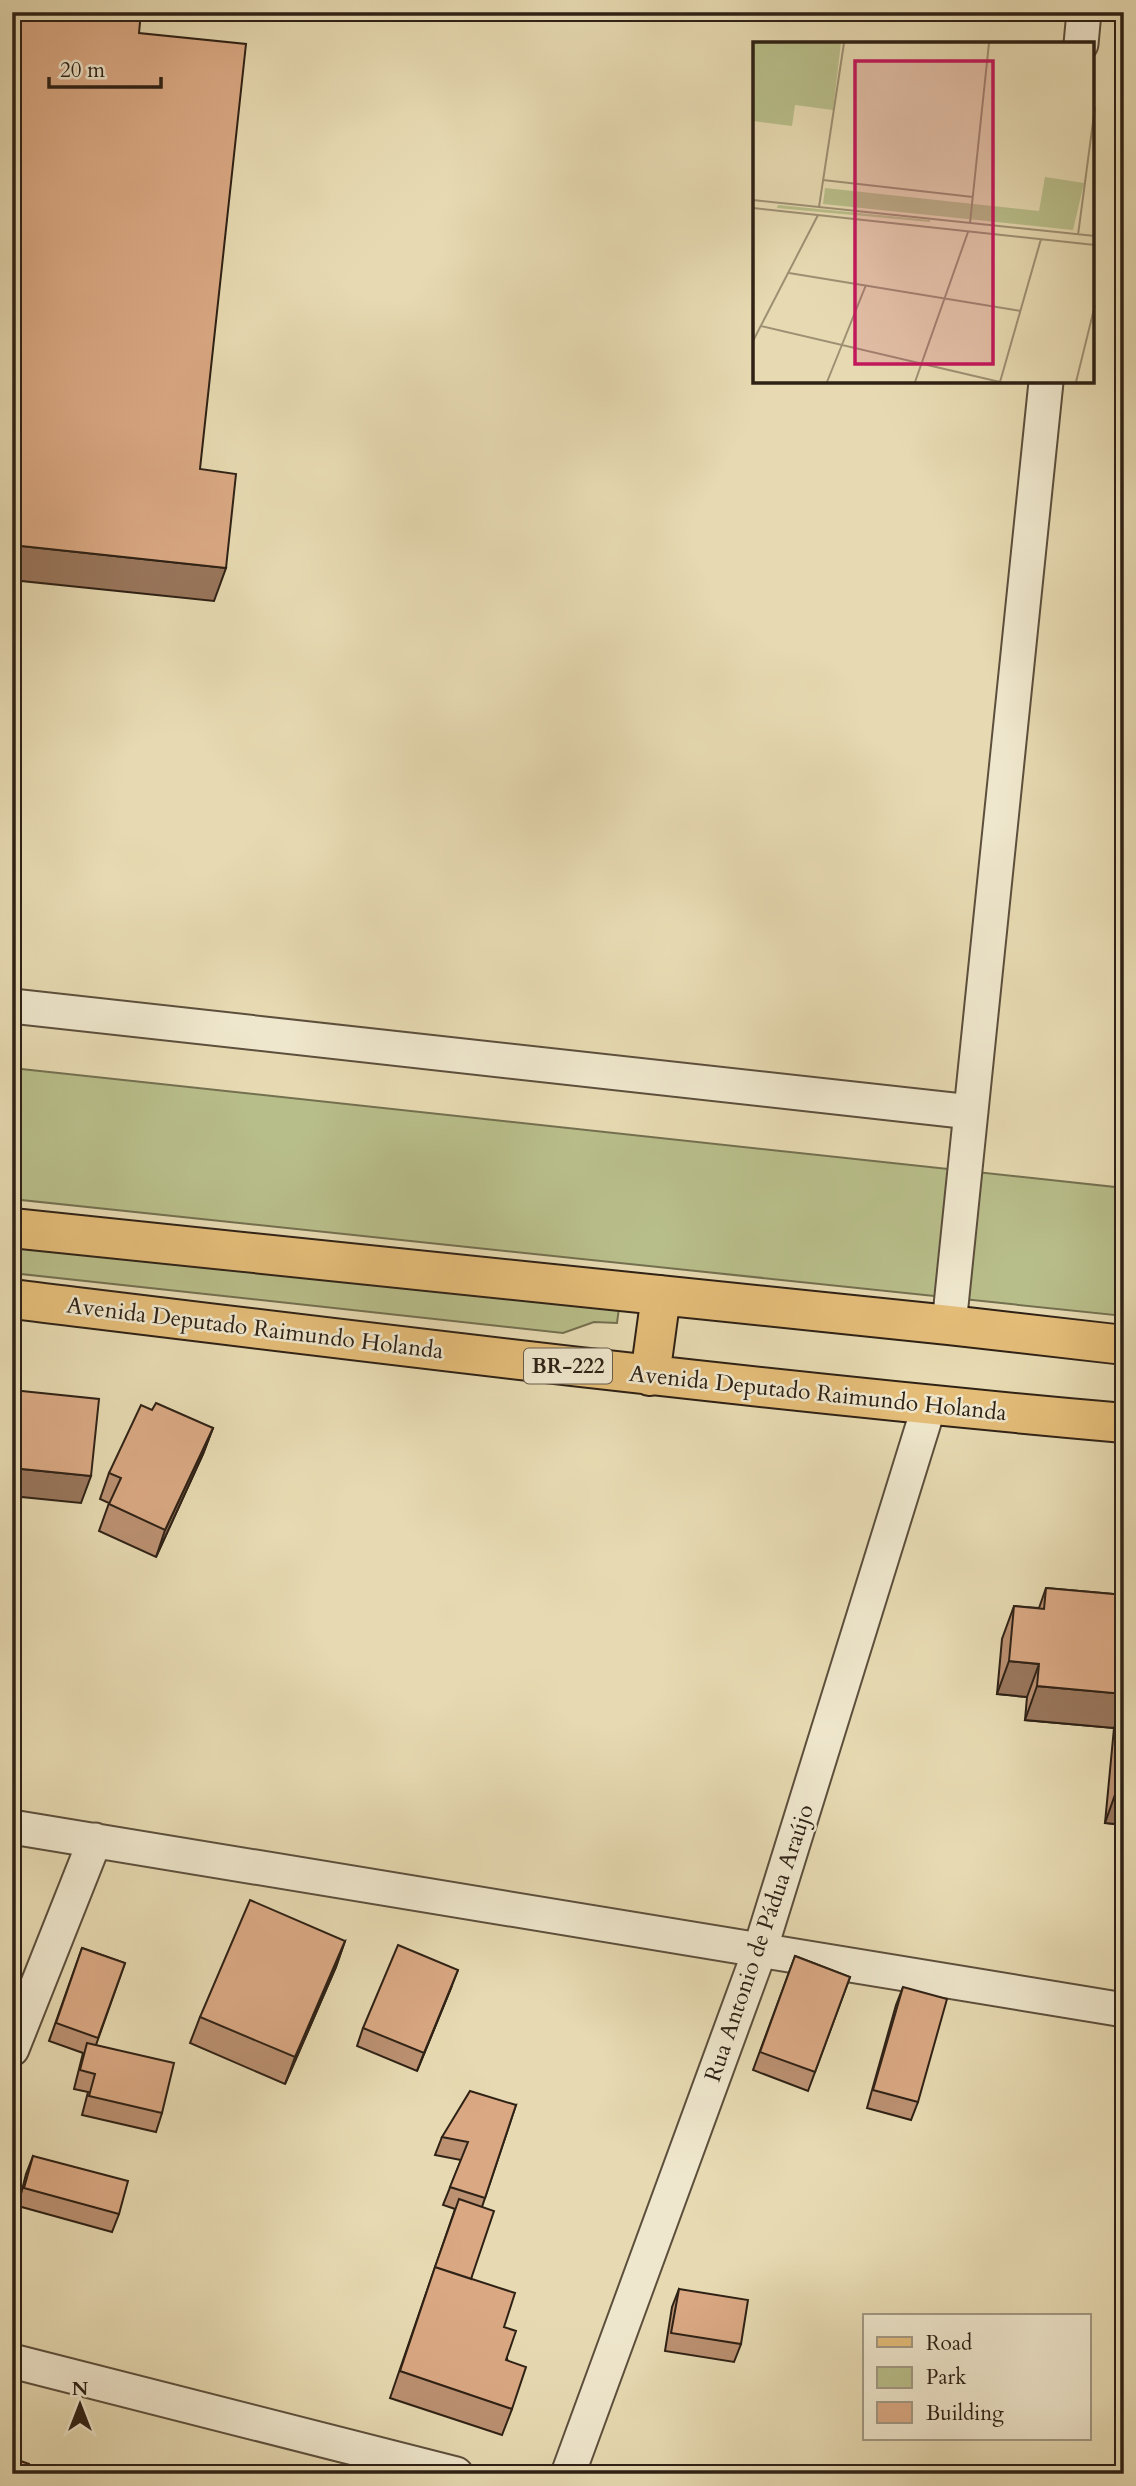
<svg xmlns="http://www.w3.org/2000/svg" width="1136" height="2486" font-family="Cardo,serif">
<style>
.green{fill:#b8be8a;stroke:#737050;stroke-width:2}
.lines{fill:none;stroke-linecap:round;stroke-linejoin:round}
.minor-casing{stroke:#5c4f3c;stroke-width:37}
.primary-casing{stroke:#2e2115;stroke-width:42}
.minor{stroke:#efe7cd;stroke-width:33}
.primary{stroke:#e4bd79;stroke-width:38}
.wall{fill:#bb9172;stroke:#2e2115;stroke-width:2}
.shaded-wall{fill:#99765c;stroke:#2e2115;stroke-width:2}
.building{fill:#daa984;stroke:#2e2115;stroke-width:2}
.labels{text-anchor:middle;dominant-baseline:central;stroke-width:5;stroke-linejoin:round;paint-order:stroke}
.shield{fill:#efe7cd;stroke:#685c4c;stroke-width:2}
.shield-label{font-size:21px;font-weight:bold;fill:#2e2115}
.street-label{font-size:23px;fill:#2e2115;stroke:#efe7cd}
.inset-road{fill:none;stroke:#9d9073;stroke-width:2}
.view{fill:#c2185b;fill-opacity:0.15;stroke:#c2185b;stroke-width:3.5}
.inset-edge{fill:none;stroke:#2e2115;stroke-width:3.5}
</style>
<rect width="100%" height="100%" fill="#e7dab2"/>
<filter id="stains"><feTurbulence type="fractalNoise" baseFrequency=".00286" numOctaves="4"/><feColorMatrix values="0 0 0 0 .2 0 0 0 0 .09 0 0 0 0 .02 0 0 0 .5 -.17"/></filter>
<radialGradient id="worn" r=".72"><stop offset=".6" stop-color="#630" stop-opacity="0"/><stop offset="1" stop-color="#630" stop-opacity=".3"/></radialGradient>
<path class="green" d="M12,1068l1112,120v128l-1112,-117z
M12,1245l607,63 -2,15 -23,-1 -31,11 -551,-60z"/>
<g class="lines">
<g class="minor-casing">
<path id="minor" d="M1081,44l3,-32
M12,1006l959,106
M949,1325l97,-943
M12,1827l1112,183
M12,2049l83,-209
M12,2361l444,113
M568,2474l192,-524 169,-544"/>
</g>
<g class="primary-casing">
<path id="primary" d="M12,1228l937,97 175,20
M12,1299c370,45 740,91 1112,124
M650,1376l11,-81"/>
</g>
<use href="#minor" class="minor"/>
<use href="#primary" class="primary"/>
</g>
<path class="wall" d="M152,1410l61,18 -10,26 -47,103 -57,-26 10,-28 -9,-4 9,-26z
M1046,1588l78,7v230l-19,-2 9,-95 -89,-8 2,-23 -30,-3 5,-55 12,-33 25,2z
M345,1941l-9,26 -51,117 -95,-41 10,-26z
M82,1948l43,15 -29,82 66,68 -6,19 -74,-17 6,-23 -14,-3 9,-36 -34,-12z
M795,1956l55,21 -42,114 -55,-21z
M903,1987l15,115 -7,18 -44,-12 29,-103z
M451,1988l-34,83 -60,-25 6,-18z
M516,2105l-34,102 -11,72 33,48 8,82 -10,26 -112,-37 65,-189 -12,-4 18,-45 -26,-5 7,-18z
M33,2156l86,58 -7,18 -94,-26 8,-32z
M679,2289l62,55 -7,18 -69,-11 7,-44z"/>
<path class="shaded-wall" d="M12,545l214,23 -12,33 -202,-21z
M213,1428l-10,26 -47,103 9,-27z
M12,1468l79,8 -10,27 -69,-7z
M1009,1661l30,3 -12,33 -30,-3z
M1037,1686l87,8v6l-10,28 -89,-8z
M1117,1789l7,1v35l-19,-2z
M345,1941l-9,26 -51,117 10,-27z
M458,1970l-7,18 -34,83 7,-18z"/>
<path class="building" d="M12,12h129l-2,21 107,11 -46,425 36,5 -10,94 -214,-23z
M12,1390l87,9 -8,77 -79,-8z
M156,1403l57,25 -48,102 -56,-26 12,-26 -12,-5 32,-68 11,5z
M1046,1588l78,7v99l-87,-8 2,-22 -30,-3 5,-55 30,3z
M12,1608l8,3 -8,18z
M1124,1717v73l-7,-1z
M250,1900l95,41 -50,116 -95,-40z
M398,1945l60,25 -34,83 -61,-25z
M82,1948l43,15 -27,75 -42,-15z
M795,1956l55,21 -35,95 -55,-20z
M903,1987l44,12 -29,103 -45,-12z
M87,2043l87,20 -12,50 -73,-17 6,-22 -15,-4z
M470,2091l46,14 -31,93 -35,-11 18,-45 -26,-5z
M33,2156l95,25 -9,33 -95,-26z
M459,2199l35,12 -23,68 -36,-12z
M435,2267l80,26 -11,34 12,4 -10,29 20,7 -14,42 -112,-38z
M679,2289l69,11 -7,44 -70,-11z
M12,2458l17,6 -3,10h-14z"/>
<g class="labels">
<rect class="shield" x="524" y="1348.5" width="88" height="35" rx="5"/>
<g class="shield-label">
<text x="568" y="1366">BR-222</text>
</g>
<g class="street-label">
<text transform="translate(255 1328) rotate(7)">Avenida Deputado Raimundo Holanda</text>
<text transform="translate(818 1393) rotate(6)">Avenida Deputado Raimundo Holanda</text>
<text transform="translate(759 1943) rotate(-71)">Rua Antonio de Pádua Araújo</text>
</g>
</g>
<g transform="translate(753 42)">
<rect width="341" height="341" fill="#e7dab2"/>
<path d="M0,1h88l-8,67 -38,-5 -3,21 -39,-5zM292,135l39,6 -11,47 -250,-26 2,-16 214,23zM25,163l152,15v2l-153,-14z" fill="#b8be8a"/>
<path class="inset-road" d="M70,138l150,17M0,158l342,36M66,165l25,-164M0,166l342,37M217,181l19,-180M325,193l17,-128M36,231l232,38M8,284l239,56M0,299l65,-126M74,340l39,-97M162,340l53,-150M247,340l41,-143M323,340l19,-77"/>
<path class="view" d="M102,19h138v303h-138z"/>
<rect width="341" height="341" class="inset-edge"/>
</g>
<rect width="1136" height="2486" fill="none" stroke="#e7dab2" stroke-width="42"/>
<rect x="14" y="14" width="1108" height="2458" fill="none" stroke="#2e2115" stroke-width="3.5"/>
<rect x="21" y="21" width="1094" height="2444" fill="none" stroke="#2e2115" stroke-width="2"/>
<rect x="863" y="2314" width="228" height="126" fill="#efe7cd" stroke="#a29883" stroke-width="2"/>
<rect x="877" y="2337" width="35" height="10" fill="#e4bd79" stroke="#a29883" stroke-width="2"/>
<text x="926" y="2350" font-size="21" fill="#2e2115">Road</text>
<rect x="877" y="2367" width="35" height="21" fill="#b8be8a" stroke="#a29883" stroke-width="2"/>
<text x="926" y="2384" font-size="21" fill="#2e2115">Park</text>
<rect x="877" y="2402" width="35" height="21" fill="#daa984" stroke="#a29883" stroke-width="2"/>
<text x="926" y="2420" font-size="21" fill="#2e2115">Building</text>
<g transform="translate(80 2405)" stroke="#efe7cd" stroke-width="5" paint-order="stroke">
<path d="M0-5L12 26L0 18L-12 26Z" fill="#2e2115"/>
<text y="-10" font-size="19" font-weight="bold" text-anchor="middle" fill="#2e2115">N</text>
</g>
<path d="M49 77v10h112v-10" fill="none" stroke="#2e2115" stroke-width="3.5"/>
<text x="60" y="77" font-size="21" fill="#2e2115" stroke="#efe7cd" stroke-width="5" paint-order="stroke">20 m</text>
<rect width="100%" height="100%" filter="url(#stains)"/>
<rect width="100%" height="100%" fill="url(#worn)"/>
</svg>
